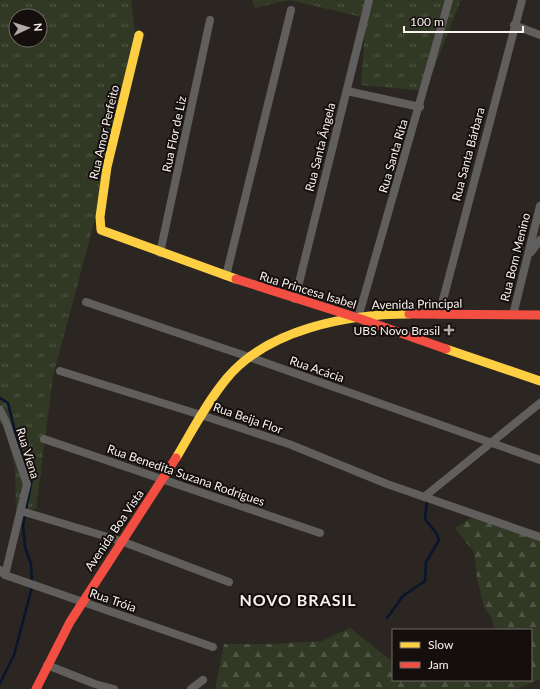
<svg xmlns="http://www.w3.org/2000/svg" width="540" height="689" font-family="Lato,sans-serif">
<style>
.grass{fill:url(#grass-tufts);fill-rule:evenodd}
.forest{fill:url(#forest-firs)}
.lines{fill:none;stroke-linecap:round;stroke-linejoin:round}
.stream{stroke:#07152d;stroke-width:2.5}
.street{stroke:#615f5e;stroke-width:8}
.slow{stroke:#ffcf43;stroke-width:9}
.jam{stroke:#f24e42;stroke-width:9}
.poi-dot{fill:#b1aba7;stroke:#140f0d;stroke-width:1.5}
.labels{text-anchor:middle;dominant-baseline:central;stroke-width:4;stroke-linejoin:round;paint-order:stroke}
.street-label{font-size:12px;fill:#f9f2ee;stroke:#140f0d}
.poi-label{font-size:12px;fill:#f9f2ee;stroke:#140f0d;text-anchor:end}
.district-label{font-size:16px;font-weight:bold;letter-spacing:1px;fill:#f9f2ee;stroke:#140f0d}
</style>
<defs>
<pattern id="grass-tufts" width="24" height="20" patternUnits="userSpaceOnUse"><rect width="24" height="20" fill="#313925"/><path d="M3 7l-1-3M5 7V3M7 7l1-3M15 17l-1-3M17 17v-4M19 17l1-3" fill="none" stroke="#505645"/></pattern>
<pattern id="forest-firs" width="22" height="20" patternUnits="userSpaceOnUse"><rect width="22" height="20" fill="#313925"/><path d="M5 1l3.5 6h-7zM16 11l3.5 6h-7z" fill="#505645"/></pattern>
</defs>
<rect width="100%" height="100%" fill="#2c2622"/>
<path class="grass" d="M0,0h131l4,31 10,2 -92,343 -17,133 -20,2 -1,-43 -11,-44h-4zM16,16h24v24h-24z
M252,0h209l-36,91 -64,-6 5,-67 -77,-18 -34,8z"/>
<path class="forest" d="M471,518l28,4 41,18v139l-23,10h-302l9,-45h47l51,-3 28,-13 43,34v18h138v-50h-37l-2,-12 -8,-11 -7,-29 -3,-26 -19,-24z"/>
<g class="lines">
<path class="stream" d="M0,398l8,5 1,4 8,33 15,39 -9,46 2,22 6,17 1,18
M387,618l16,-22 22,-15 1,-19 13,-22 -2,-6 -12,-15 2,-18
M0,683l14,-28 18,-68"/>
<path class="street" d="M514,25l26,10
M347,91l73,16
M531,252l9,-12
M160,253l50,-233
M226,276l65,-266
M295,299l74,-299
M86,302l163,55 291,103
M439,315l83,-315
M513,315l27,-109
M358,318l91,-318
M60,371l141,44 88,29 98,40 153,53
M0,410l6,12 21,62 -22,91
M44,439l276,94
M424,497l116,-94
M21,511l100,30 108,41
M0,570l5,5 208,72
M47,665l48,19 19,5
M191,689l12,-9"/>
<path class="slow" d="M139,35l-32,132 -7,50 1,13 135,49
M446,349l94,32
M176,458c16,-27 31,-56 51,-80 41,-49 121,-64 182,-64"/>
<path class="jam" d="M236,279l122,39 88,31
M409,314l131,1
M36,689l34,-67 106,-164"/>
</g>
<path class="poi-dot" d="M447 324h4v4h4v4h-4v4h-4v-4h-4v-4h4z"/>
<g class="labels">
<g class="street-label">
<text transform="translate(104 132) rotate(-77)">Rua Amor Perfeito</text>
<text transform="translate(174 134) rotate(-78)">Rua Flor de Liz</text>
<text transform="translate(320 147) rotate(-76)">Rua Santa Ângela</text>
<text transform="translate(468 154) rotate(-75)">Rua Santa Bárbara</text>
<text transform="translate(393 156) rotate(-74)">Rua Santa Rita</text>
<text transform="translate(515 257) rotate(-76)">Rua Bom Menino</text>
<text transform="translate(308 290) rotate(17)">Rua Princesa Isabel</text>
<text transform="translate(417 304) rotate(-1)">Avenida Principal</text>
<text transform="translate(317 369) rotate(19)">Rua Acácia</text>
<text transform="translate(248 418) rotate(19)">Rua Beija Flor</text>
<text transform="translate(28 453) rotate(73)">Rua Viena</text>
<text transform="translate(186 475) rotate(19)">Rua Benedita Suzana Rodrigues</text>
<text transform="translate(114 530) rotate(-56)">Avenida Boa Vista</text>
<text transform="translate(113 600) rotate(19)">Rua Tróia</text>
</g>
<g class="poi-label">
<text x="440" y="330">UBS Novo Brasil</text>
</g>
<g class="district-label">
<text x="298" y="599">NOVO BRASIL</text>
</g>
</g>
<rect x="392" y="629" width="140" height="52" fill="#140f0d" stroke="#706a67"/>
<rect x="400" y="642" width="20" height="6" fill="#ffcf43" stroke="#706a67"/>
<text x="428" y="649" font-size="12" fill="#f9f2ee">Slow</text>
<rect x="400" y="662" width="20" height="6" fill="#f24e42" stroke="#706a67"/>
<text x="428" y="669" font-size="12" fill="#f9f2ee">Jam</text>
<g transform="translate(28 28) rotate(86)"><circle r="19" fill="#140f0d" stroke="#706a67"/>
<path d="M0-3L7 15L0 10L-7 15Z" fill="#b1aba7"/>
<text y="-6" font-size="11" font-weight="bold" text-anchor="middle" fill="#f9f2ee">N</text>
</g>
<path d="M404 26v6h119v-6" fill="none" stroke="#f9f2ee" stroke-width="2"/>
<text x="410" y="26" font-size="12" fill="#f9f2ee" stroke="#140f0d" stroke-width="3" paint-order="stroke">100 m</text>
</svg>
